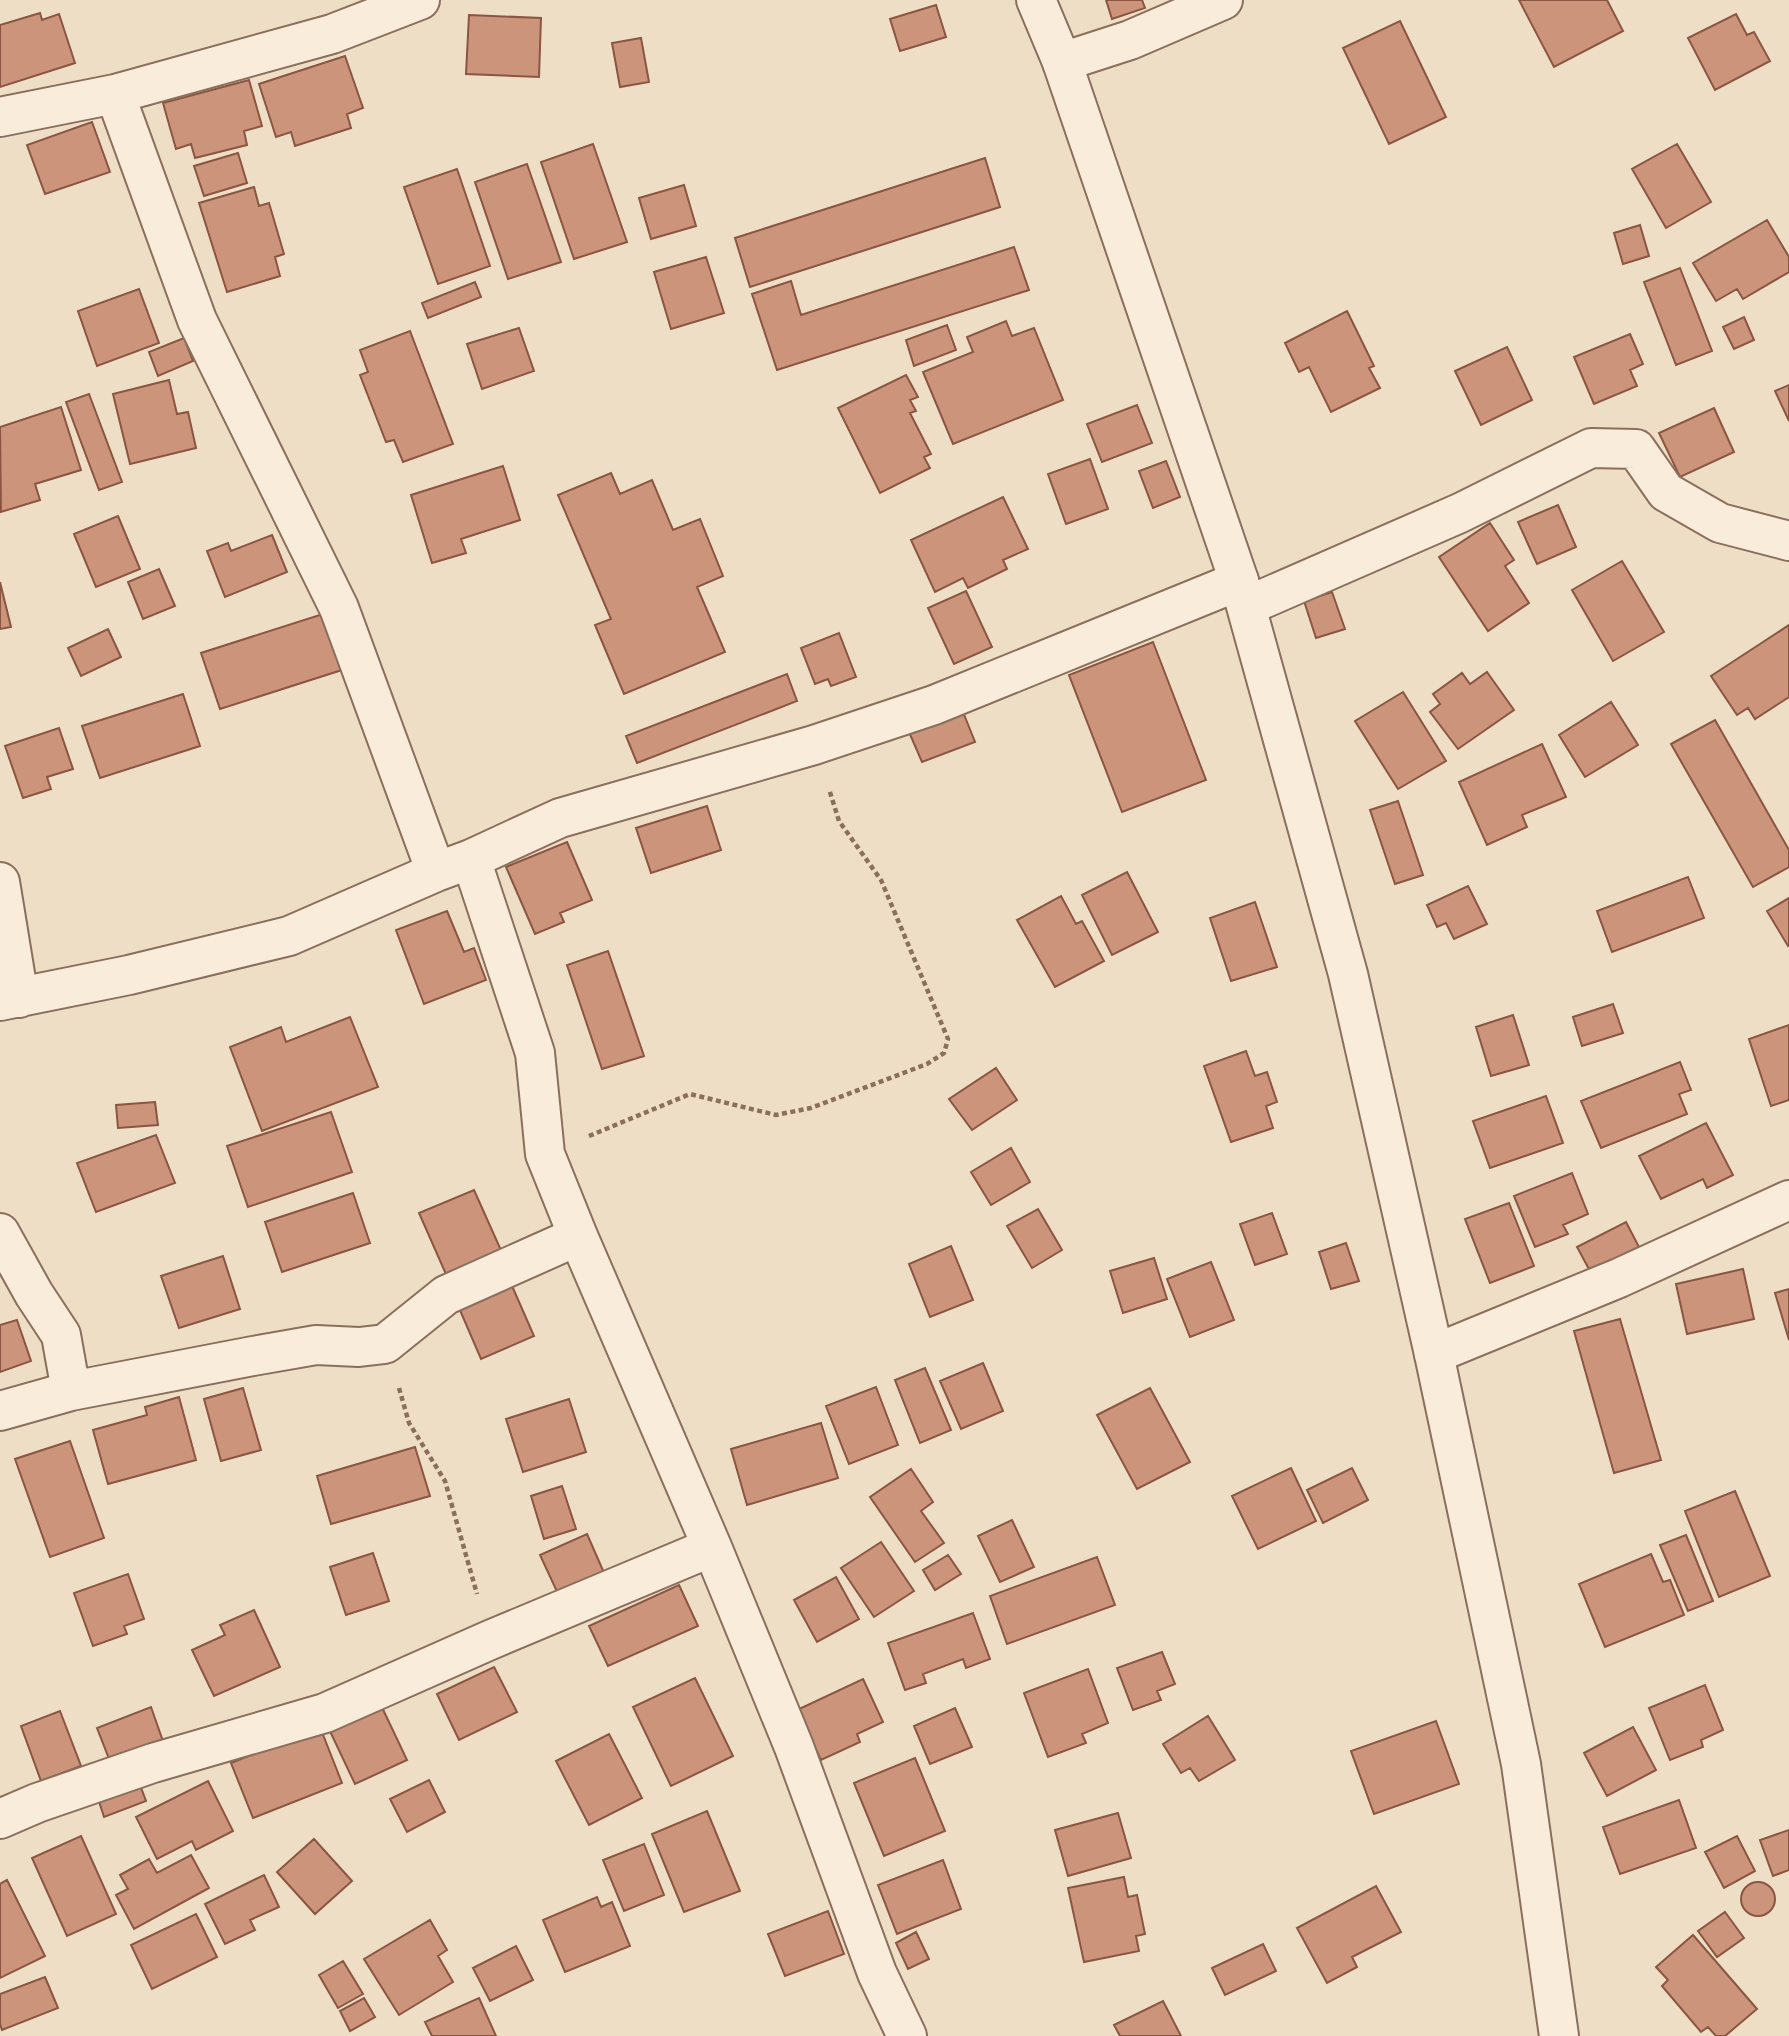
<svg xmlns="http://www.w3.org/2000/svg" width="1789" height="2036" font-family="'Source Serif 4',serif">
<style>
.building{fill:#cd947c;stroke:#8a5641;stroke-width:2}
.lines{fill:none;stroke-linecap:round;stroke-linejoin:round}
.minor-casing{stroke:#8a6f5c;stroke-width:42}
.tertiary-casing{stroke:#8a6f5c;stroke-width:42}
.path{stroke:#8a6f5c;stroke-width:4.5;stroke-dasharray:5 3.5;stroke-linecap:butt}
.minor{stroke:#f9ecda;stroke-width:38}
.tertiary{stroke:#f9ecda;stroke-width:38}
</style>
<rect width="100%" height="100%" fill="#efdec6"/>
<path class="building" d="M1106,0h36l3,8 -33,11z
M1519,0h88l16,31 -69,36z
M936,5l10,32 -46,14 -10,-32z
M40,13l2,7 17,-6 16,49 -75,24v-62z
M1736,14l11,21 7,-3 16,29 -55,29 -27,-52z
M469,15l72,3 -2,59 -73,-3z
M1400,21l46,96 -57,27 -46,-96z
M641,38l8,44 -29,5 -8,-44z
M345,56l18,52 -16,6 4,14 -56,18 -4,-14 -15,5 -17,-53z
M249,80l13,46 -18,5 3,14 -52,13 -4,-14 -15,5 -13,-46z
M92,122l18,50 -65,22 -18,-49z
M593,144l34,98 -53,17 -33,-97z
M1677,144l34,58 -45,26 -34,-59z
M238,153l9,30 -43,13 -10,-30z
M985,158l15,49 -250,80 -15,-49z
M527,164l34,98 -53,17 -33,-97z
M457,169l33,97 -52,18 -34,-97z
M684,185l12,41 -45,13 -12,-41z
M254,187l5,19 10,-3 15,51 -9,3 5,19 -53,16 -28,-89z
M1767,220l22,37v15l-46,27 -6,-10 -21,12 -23,-38z
M1640,225l9,31 -26,8 -9,-31z
M1014,247l15,43 -252,80 -25,-76 39,-13 10,34z
M706,257l18,56 -53,16 -17,-57z
M1680,268l32,83 -36,14 -32,-83z
M475,282l6,15 -53,21 -6,-15z
M139,289l20,54 -62,23 -19,-55z
M1347,311l27,55 -5,2 11,20 -49,24 -22,-45 -10,5 -14,-29z
M1744,317l10,23 -20,9 -11,-22z
M1006,321l6,15 22,-8 29,72 -110,44 -30,-72 50,-20 -6,-15z
M947,325l9,25 -42,16 -8,-26z
M519,328l15,43 -52,18 -15,-45z
M410,331l43,113 -50,18 -9,-22 -8,2 -26,-67 8,-3 -8,-22z
M1630,334l13,30 -13,6 7,16 -43,18 -20,-47z
M184,338l9,23 -35,15 -9,-24z
M1507,347l25,53 -51,25 -26,-54z
M906,375l12,22 -8,3 6,11 -6,2 21,41 -7,3 6,11 -50,25 -42,-85z
M169,380l8,34 11,-2 8,36 -66,16 -17,-70z
M1789,385v36l-14,-30z
M89,394l33,88 -23,8 -33,-88z
M1137,405l15,38 -50,19 -15,-38z
M61,407l20,63 -46,14 5,16 -39,12 -1,-85z
M1714,408l20,44 -54,25 -21,-44z
M1090,459l18,50 -42,15 -18,-50z
M1166,461l14,36 -27,11 -14,-37z
M503,466l17,54 -59,19 5,14 -34,10 -21,-68z
M611,473l9,21 32,-14 21,50 27,-11 23,57 -26,11 28,65 -101,42 -29,-69 16,-6 -53,-124z
M1003,497l25,52 -25,11 4,9 -39,19 -5,-10 -28,14 -24,-52z
M1558,505l18,42 -39,17 -19,-42z
M118,516l22,53 -44,18 -22,-53z
M1490,523l24,37 -9,6 24,37 -41,28 -49,-74z
M272,535l15,37 -62,25 -18,-46 21,-8 3,8z
M1622,561l42,71 -51,29 -41,-71z
M159,569l16,37 -32,13 -15,-37z
M0,582l11,45 -11,2z
M966,591l26,56 -38,17 -26,-56z
M1332,592l13,37 -29,9 -12,-37z
M326,613l19,56 -125,40 -19,-56z
M1789,625v72l-34,22 -7,-11 -11,7 -26,-39z
M108,629l13,28 -40,19 -13,-28z
M839,633l17,44 -25,9 -3,-7 -13,5 -14,-36z
M1153,642l53,138 -84,32 -53,-137z
M1487,672l27,38 -56,39 -28,-37 10,-8 -7,-10 29,-21 8,11z
M787,674l10,27 -160,62 -11,-27z
M1403,692l43,69 -48,28 -43,-68z
M183,694l17,52 -100,32 -18,-52z
M1611,702l27,43 -53,32 -26,-42z
M963,712l12,30 -53,20 -13,-30z
M1715,720l74,130v17l-36,20 -82,-143z
M59,728l14,41 -26,8 4,12 -28,9 -18,-52z
M1542,744l24,53 -44,18 5,12 -40,18 -28,-63z
M1398,801l25,74 -28,9 -25,-74z
M707,806l14,44 -70,23 -15,-45z
M567,842l25,58 -32,13 4,9 -29,12 -29,-67z
M1127,872l31,60 -46,23 -30,-60z
M1688,877l16,41 -92,34 -15,-41z
M1468,886l19,38 -33,15 -8,-16 -9,4 -10,-22z
M1061,896l15,28 6,-3 22,40 -49,26 -38,-67z
M1789,898v47l-1,1 -21,-35z
M1255,902l22,65 -46,14 -21,-63z
M447,911l17,41 10,-4 12,32 -62,24 -28,-74z
M608,951l36,105 -42,13 -35,-104z
M1613,1004l10,29 -41,13 -9,-29z
M1513,1015l16,50 -38,11 -15,-49z
M350,1017l28,70 -116,44 -32,-84 51,-20 5,15z
M1789,1025v75l-18,6 -22,-67z
M1246,1051l9,25 12,-4 10,30 -11,4 7,22 -42,14 -27,-76z
M1680,1062l11,28 -12,4 8,20 -86,34 -20,-47z
M996,1068l21,32 -45,30 -23,-31z
M1546,1096l17,47 -73,25 -17,-47z
M155,1102l3,23 -40,3 -2,-23z
M331,1112l21,60 -104,35 -21,-61z
M1706,1123l27,52 -26,13 -4,-9 -42,20 -22,-43z
M156,1135l19,48 -79,29 -19,-49z
M1011,1148l19,34 -39,23 -20,-33z
M1572,1173l16,41 -25,11 5,9 -33,13 -21,-51z
M474,1190l30,67 -55,24 -30,-68z
M353,1193l17,50 -88,29 -17,-50z
M1509,1203l25,63 -44,17 -25,-64z
M1038,1209l24,41 -30,18 -25,-42z
M1272,1213l15,41 -32,11 -15,-41z
M1626,1222l13,25 -49,24 -13,-24z
M1346,1243l13,38 -28,8 -12,-37z
M951,1246l22,54 -43,17 -21,-53z
M223,1256l17,53 -61,19 -18,-52z
M1154,1258l13,41 -44,14 -13,-42z
M1211,1262l23,58 -44,17 -23,-58z
M1743,1269l11,50 -67,15 -11,-50z
M509,1279l25,57 -53,23 -25,-58z
M1789,1289v51l-14,-47z
M1620,1319l41,141 -47,13 -40,-142z
M17,1320l14,41 -31,11v-47z
M983,1363l20,48 -42,18 -21,-48z
M925,1368l26,62 -31,13 -25,-63z
M876,1387l22,58 -49,19 -23,-58z
M243,1388l18,62 -40,11 -17,-62z
M1150,1388l40,74 -53,27 -40,-74z
M179,1397l17,63 -88,24 -15,-54 54,-15 -2,-8z
M569,1399l17,53 -63,20 -17,-53z
M821,1423l17,55 -91,27 -16,-56z
M70,1441l34,97 -54,19 -35,-98z
M415,1447l15,49 -99,28 -14,-48z
M1291,1468l25,53 -58,28 -26,-53z
M1352,1468l16,32 -45,23 -16,-33z
M911,1469l22,33 -12,9 23,32 -29,19 -45,-65z
M562,1486l14,43 -32,10 -13,-43z
M1735,1491l35,85 -51,21 -34,-86z
M1012,1520l22,47 -34,15 -22,-46z
M587,1534l18,41 -46,21 -19,-41z
M1686,1535l27,66 -25,10 -28,-66z
M881,1542l33,49 -40,26 -33,-49z
M373,1553l16,48 -43,14 -16,-48z
M1651,1554l12,28 7,-2 14,35 -79,32 -26,-63z
M948,1555l13,19 -26,16 -12,-20z
M1097,1557l18,48 -108,39 -17,-48z
M128,1574l16,45 -20,7 3,8 -34,12 -19,-53z
M836,1577l23,42 -42,23 -23,-42z
M679,1585l19,41 -90,40 -19,-40z
M254,1610l26,57 -66,29 -22,-46 33,-15 -5,-10z
M973,1613l17,46 -24,9 -3,-9 -40,15 3,9 -21,7 -17,-47z
M1162,1652l13,32 -18,7 4,9 -28,10 -16,-42z
M494,1667l23,45 -58,28 -22,-46z
M1088,1669l20,54 -26,11 4,9 -38,14 -24,-64z
M695,1678l38,78 -62,30 -38,-79z
M863,1679l20,43 -26,12 3,8 -39,18 -24,-50z
M1705,1685l18,45 -22,10 2,7 -33,13 -21,-52z
M379,1701l28,59 -52,24 -28,-59z
M151,1707l15,43 -53,19 -16,-41z
M955,1708l17,39 -42,17 -16,-38z
M60,1711l21,55 -40,15 -20,-55z
M1208,1716l27,44 -36,21 -9,-13 -9,5 -18,-29z
M1436,1721l23,63 -85,30 -23,-63z
M320,1727l22,56 -89,35 -22,-55z
M1633,1727l23,43 -49,26 -23,-43z
M609,1734l33,64 -53,27 -33,-64z
M915,1758l30,73 -61,25 -30,-73z
M137,1777l9,24 -42,16 -8,-25z
M429,1780l16,32 -38,20 -17,-33z
M208,1781l25,50 -37,19 -4,-9 -35,18 -21,-42z
M1679,1800l17,48 -76,26 -17,-47z
M707,1811l33,80 -56,21 -32,-78z
M1118,1813l13,45 -63,18 -13,-46z
M1789,1830v40l-16,6 -13,-36z
M81,1836l35,78 -49,22 -35,-78z
M1737,1836l18,35 -31,17 -19,-36z
M314,1839l38,42 -37,33 -38,-42z
M644,1844l20,51 -40,16 -21,-51z
M191,1855l18,33 -75,41 -18,-34 12,-6 -8,-14 29,-16 8,14z
M943,1860l18,49 -64,25 -19,-49z
M264,1875l15,32 -29,13 5,10 -30,14 -20,-40z
M1124,1877l4,20 9,-2 8,39 -9,2 3,15 -55,11 -16,-74z
M7,1880l38,76 -45,22v-94z
M1741 1899a17 17 0 1 1 34 0a17 17 0 1 1-34 0Z
M1376,1886l25,46 -49,25 5,10 -30,16 -30,-55z
M597,1897l4,10 11,-5 18,44 -65,26 -22,-52z
M828,1911l16,43 -59,22 -17,-42z
M1725,1912l19,26 -27,19 -19,-26z
M196,1914l21,43 -65,32 -21,-44z
M430,1920l17,30 -9,6 15,26 -54,33 -35,-56z
M916,1932l13,27 -21,10 -12,-26z
M1693,1935l64,74 -32,27h-9l-8,-9 -7,5 -39,-46 6,-6 -12,-13z
M1263,1944l13,27 -51,24 -13,-27z
M516,1946l17,34 -43,21 -17,-33z
M343,1961l20,33 -25,14 -19,-33z
M45,1977l13,31 -56,22 -2,-6v-30z
M364,1998l11,19 -25,14 -10,-20z
M479,1998l17,38h-64l-7,-14z
M1163,2001l18,35h-61l-6,-11z"/>
<g class="lines">
<g class="minor-casing">
<path id="minor" d="M1062,62l68,-22 93,-40
M115,94l82,226 142,288 97,264
M0,117l115,-23 217,-60 88,-34
M1247,606l213,-93 131,-65 45,1 30,43 54,31 69,18
M471,859l64,194 10,101 33,82 134,311 82,200 83,226 30,63
M0,882l19,116
M0,1001l129,-26 160,-39 147,-64 35,-13 89,-41 254,-73 120,-40 305,-124
M0,1233l34,61 27,41 10,56
M1434,1354l185,-76 170,-78
M0,1411l71,-20 182,-35 63,-11 43,2 26,-3 61,-49 132,-59
M0,1819l37,-16 116,-40 172,-50 165,-73 222,-93"/>
</g>
<g class="tertiary-casing">
<path id="tertiary" d="M1036,0l26,62 177,519 109,393 86,380 87,410 38,272"/>
</g>
<path class="path" d="M589,1136l101,-42 86,21 35,-7 116,-44 17,-11 4,-14 -67,-159 -42,-59 -10,-32
M399,1388l10,35 36,58 32,113"/>
<use href="#minor" class="minor"/>
<use href="#tertiary" class="tertiary"/>
</g>
</svg>
